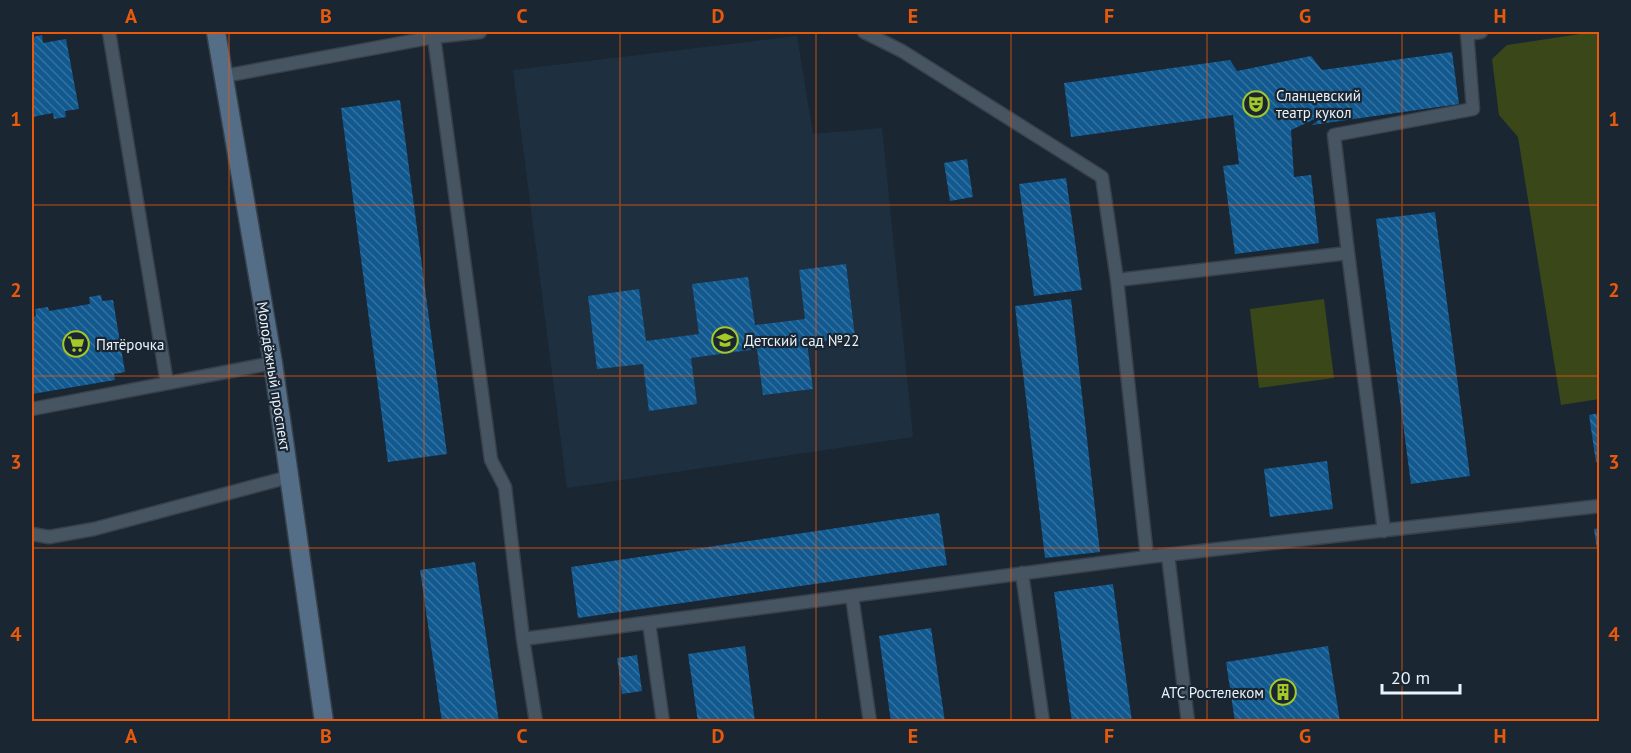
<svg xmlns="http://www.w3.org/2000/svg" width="1631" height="753" font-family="'PT Sans',sans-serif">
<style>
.built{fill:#1e3040}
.park{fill:#3a4718}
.building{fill:url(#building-back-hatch)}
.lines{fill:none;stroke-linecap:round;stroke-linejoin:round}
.lane-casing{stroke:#38414b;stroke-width:15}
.secondary-casing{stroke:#38414b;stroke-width:21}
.lane{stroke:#475562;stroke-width:12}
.secondary{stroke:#546e87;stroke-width:18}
.grid{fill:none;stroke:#e8590c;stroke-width:1.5;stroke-opacity:0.55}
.labels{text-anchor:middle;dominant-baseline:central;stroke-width:4.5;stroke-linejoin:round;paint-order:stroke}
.poi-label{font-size:15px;fill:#ebf3fb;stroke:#1a2632;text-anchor:start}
.street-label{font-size:15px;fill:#ebf3fb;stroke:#1a2632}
.neatline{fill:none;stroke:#e8590c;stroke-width:2}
.grid-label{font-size:20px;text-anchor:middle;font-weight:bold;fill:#e8590c}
</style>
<defs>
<pattern id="building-back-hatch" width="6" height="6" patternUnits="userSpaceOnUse" patternTransform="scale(1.5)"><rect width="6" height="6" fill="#11598f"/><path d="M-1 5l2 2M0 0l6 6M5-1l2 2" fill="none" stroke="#3471a0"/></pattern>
</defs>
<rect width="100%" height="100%" fill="#1a2632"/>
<path class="built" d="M797,36l16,98 69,-6 31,309 -346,51 -54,-418z"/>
<path class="park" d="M1593,32h7l-1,367 -38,6 -43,-268 -19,-22 -7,-56 15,-14z
M1324,299l10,79 -75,10 -9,-79z"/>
<path class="building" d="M42,35l1,8 23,-4 13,70 -14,2 1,6 -12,2 -1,-6 -21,4v-69l2,-1 -1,-10z
M1452,52l7,52 -147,21 16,-12 -37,17 3,47 17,-2 8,68 -84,11 -12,-88 16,-2 -6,-49 -162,22 -7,-54 166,-23 7,11 74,-15 11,14z
M400,100l47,354 -59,8 -47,-354z
M967,159l6,38 -23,4 -6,-38z
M1066,178l16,112 -48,6 -15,-112z
M1435,212l35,264 -59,8 -35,-265z
M846,264l9,73 -48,6 6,46 -50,6 -6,-46 -66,9 6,46 -48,7 -6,-47 -46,5 -9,-73 51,-7 7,52 53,-7 -7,-50 56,-7 7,48 50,-6 -6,-49z
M101,295l1,6 11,-1 12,72 -11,2 1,6 -83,14v-77l4,-1 -1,-7 13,-2 1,4 41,-7 -1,-7z
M1071,299l29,253 -55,6 -30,-252z
M1600,413v49h-4l-7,-47z
M1327,461l6,48 -63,8 -6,-48z
M939,513l8,52 -369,53 -7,-51z
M1600,528v28l-2,1 -4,-28z
M475,562l24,160h-57l-22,-152z
M1113,584l19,138h-60l-18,-130z
M931,628l14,94h-54l-12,-86z
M745,646l10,76h-57l-10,-68z
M1328,646l12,76h-105l-9,-60z
M637,655l5,36 -20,3 -5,-36z"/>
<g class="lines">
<g class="lane-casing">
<path id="lane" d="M109,32l58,351
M864,32l38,19 200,126 15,103 231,-27 36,278
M1467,34l14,-2
M434,37l57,423 14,27 18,152 13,83
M224,76l210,-39 46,-5
M1348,253l-14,-118 139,-26 -6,-77
M1117,280l30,277
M32,409l241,-46
M32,534l17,3 45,-8 195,-52
M1168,555l20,167
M1022,573l21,149
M852,596l18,126
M649,623l14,99
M523,639l624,-82 453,-51"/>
</g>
<g class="secondary-casing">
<path id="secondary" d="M216,32l57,331 51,359"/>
</g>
<use href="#lane" class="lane"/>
<use href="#secondary" class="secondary"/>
</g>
<path class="grid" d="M229,32v690M424,32v690M620,32v690M816,32v690M1011,32v690M1207,32v690M1402,32v690M32,205h1568M32,376h1568M32,548h1568"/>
<defs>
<g id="theatre-ring" transform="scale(1.35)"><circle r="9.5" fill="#1a2632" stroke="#a4c825" stroke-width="1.5"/><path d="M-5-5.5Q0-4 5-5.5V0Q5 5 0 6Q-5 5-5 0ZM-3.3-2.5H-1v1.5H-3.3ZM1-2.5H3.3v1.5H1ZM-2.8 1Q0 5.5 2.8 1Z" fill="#a4c825"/></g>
<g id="school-ring" transform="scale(1.35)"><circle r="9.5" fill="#1a2632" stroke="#a4c825" stroke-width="1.5"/><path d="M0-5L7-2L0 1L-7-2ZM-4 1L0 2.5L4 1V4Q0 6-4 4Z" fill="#a4c825"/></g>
<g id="supermarket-ring" transform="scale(1.35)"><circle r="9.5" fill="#1a2632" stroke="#a4c825" stroke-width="1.5"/><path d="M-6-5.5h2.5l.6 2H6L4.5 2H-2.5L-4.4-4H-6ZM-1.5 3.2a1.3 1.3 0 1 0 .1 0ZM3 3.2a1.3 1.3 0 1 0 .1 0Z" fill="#a4c825"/></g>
<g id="building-ring" transform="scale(1.35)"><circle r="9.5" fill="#1a2632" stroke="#a4c825" stroke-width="1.5"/><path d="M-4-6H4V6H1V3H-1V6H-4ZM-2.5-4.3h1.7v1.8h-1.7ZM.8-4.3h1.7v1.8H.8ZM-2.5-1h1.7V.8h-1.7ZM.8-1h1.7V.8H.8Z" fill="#a4c825"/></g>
</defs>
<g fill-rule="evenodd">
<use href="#theatre-ring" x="1256" y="104"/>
<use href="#school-ring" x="725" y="340"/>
<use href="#supermarket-ring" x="76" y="344"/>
<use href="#building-ring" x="1283" y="692"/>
</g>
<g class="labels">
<g class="poi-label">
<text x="1276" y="95">Сланцевский<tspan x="1276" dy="17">театр кукол</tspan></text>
<text x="744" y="340">Детский сад №22</text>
<text x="96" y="344">Пятёрочка</text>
<text x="1264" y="692" text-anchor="end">АТС Ростелеком</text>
</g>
<g class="street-label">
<text transform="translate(274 376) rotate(81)">Молодёжный проспект</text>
</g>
</g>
<rect width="1631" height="753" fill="none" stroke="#1a2632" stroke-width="66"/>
<path d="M1382 684v9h78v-9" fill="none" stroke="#ebf3fb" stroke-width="3"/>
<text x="1391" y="684" font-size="18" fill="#ebf3fb" stroke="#1a2632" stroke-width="4.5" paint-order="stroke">20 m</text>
<rect x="33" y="33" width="1565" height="687" class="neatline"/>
<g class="grid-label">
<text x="131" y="23">A</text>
<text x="326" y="23">B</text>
<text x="522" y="23">C</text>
<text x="718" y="23">D</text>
<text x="913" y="23">E</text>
<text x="1109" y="23">F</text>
<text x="1305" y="23">G</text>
<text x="1500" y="23">H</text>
<text x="16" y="126">1</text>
<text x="1614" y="126">1</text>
<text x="16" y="297">2</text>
<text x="1614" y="297">2</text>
<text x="16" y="469">3</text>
<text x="1614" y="469">3</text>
<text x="16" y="641">4</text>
<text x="1614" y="641">4</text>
<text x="131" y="743">A</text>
<text x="326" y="743">B</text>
<text x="522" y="743">C</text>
<text x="718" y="743">D</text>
<text x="913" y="743">E</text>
<text x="1109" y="743">F</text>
<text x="1305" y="743">G</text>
<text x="1500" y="743">H</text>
</g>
</svg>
